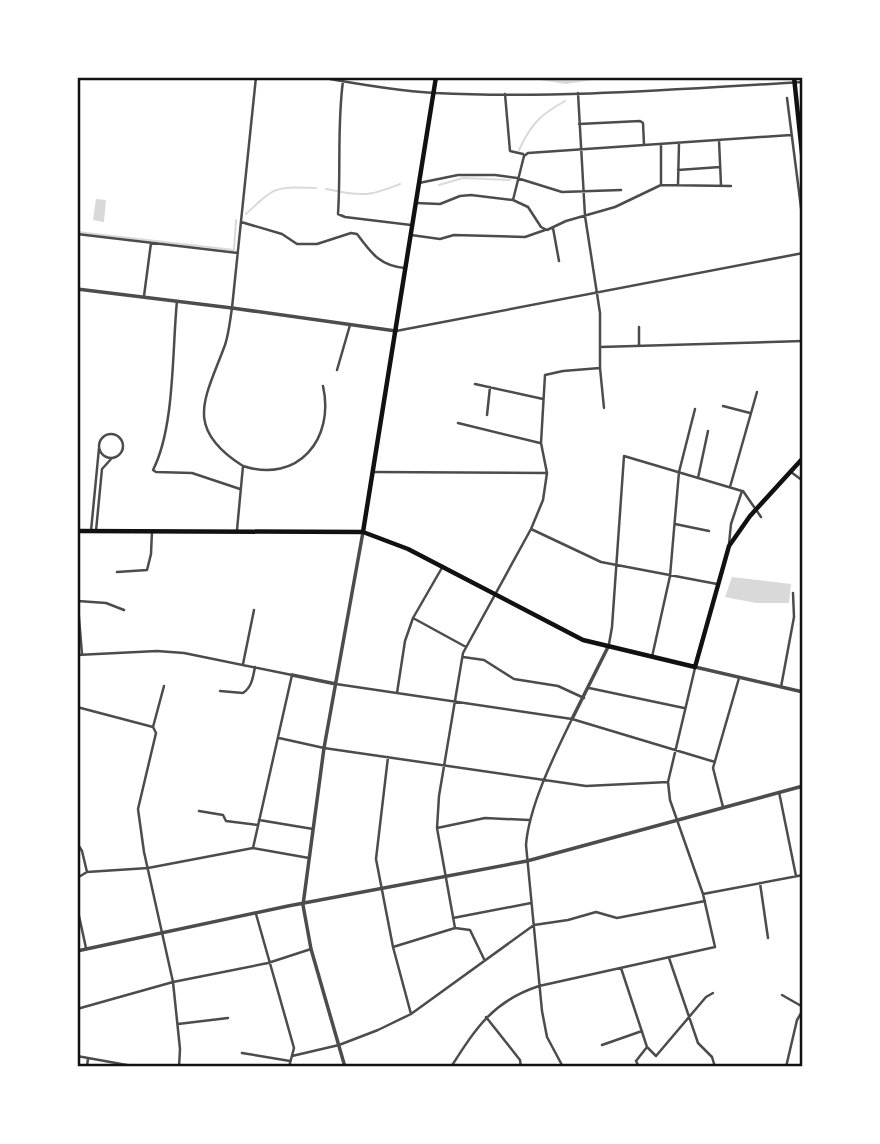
<svg xmlns="http://www.w3.org/2000/svg" width="880" height="1144" font-family="'Archivo Narrow',sans-serif">
<style>
.water{fill:#d9d9d9}
.lines{fill:none;stroke-linecap:round;stroke-linejoin:round}
.stream{stroke:#d9d9d9;stroke-width:2}
.minor{stroke:#4c4c4c;stroke-width:2.5}
.tertiary{stroke:#4c4c4c;stroke-width:3.5}
.primary{stroke:#111;stroke-width:4.5}
.trunk{stroke:#111;stroke-width:4.5}
.neatline{fill:none;stroke:#111;stroke-width:2.5}
</style>
<rect width="100%" height="100%" fill="#fff"/>
<path class="water" d="M520,77h92l-46,7z
M96,199l10,1 -2,22 -11,-2z
M732,577l59,7 -2,19h-33l-31,-6z"/>
<g class="lines">
<path class="stream" d="M519,150c12,-26 21,-35 46,-49
M439,185l24,-7 47,2
M326,189l11,2
M341,192c27,5 35,1 59,-8
M246,214c31,-29 29,-27 70,-26
M77,232l157,18 2,-30"/>
<path class="minor" d="M319,77c38,7 78,14 116,16 122,6 246,-4 368,-11
M343,81c-6,44 -2,88 -5,133l7,3 66,8
M578,93l7,123 15,97v55l4,40
M505,94l5,57 13,3
M787,98l16,125
M579,124l61,-3 3,2 1,22
M719,140l2,45
M678,170l42,-3
M419,183l39,-8h37l22,3 45,14 59,-2
M661,185l70,1
M678,185l1,-42
M513,200l11,-44 4,-3 263,-18
M416,203l24,1 20,-8 11,-1 42,5 15,7 13,20 6,3 19,-9 49,-14 46,-22v-41
M241,222l41,12 15,10h20l34,-11 6,1c14,19 23,32 48,34
M553,228l6,33
M77,234l161,19
M411,235l29,4 14,-4 71,2 20,-7
M144,296l7,-53
M177,301c-5,49 -2,126 -24,169l3,2 36,1 48,16
M639,327v18
M396,331l407,-78
M600,347l203,-6
M337,370l13,-45
M475,384l68,15
M723,406l27,7
M487,415l3,-28
M458,423l82,20
M99 446a12 12 0 1 1 24 0a12 12 0 1 1-24 0Z
M243,466c55,18 92,-27 80,-80
M373,472l174,1
M791,472l12,9
M698,478l10,-47
M730,487l27,-95
M743,491l18,26
M675,524l34,7
M531,529l70,33 116,22
M237,530l6,-64c-60,-38 -38,-67 -18,-121 4,-12 5,-25 7,-37l24,-231
M91,531l8,-83
M96,531l6,-62 10,-11
M117,572l30,-2 4,-16 1,-23
M77,594l5,60
M78,601l28,2 18,7
M413,618l53,29
M609,644l3,-17 12,-171 118,35 -11,33 -2,20
M77,655l80,-4 27,2 108,22 -39,173
M463,657l21,3 30,19 44,7 26,12
M652,657l18,-81 9,-104 16,-63
M243,664l11,-54
M695,668l-27,114 2,18 33,94
M336,684l236,35 143,43
M164,686l-11,41 3,6 -18,76 6,43 29,130 7,67 -1,18
M781,687l13,-70 -1,-24
M589,688l95,20
M220,691l23,2c9,-6 10,-16 12,-26
M397,693l8,-52 8,-23 30,-52
M77,707l76,20
M279,738l45,10 262,38 82,-4
M388,757l-12,102 17,88 18,67
M779,792l17,84
M723,807l-10,-39 26,-90
M199,811l24,4 3,6 32,4
M259,820l54,9
M437,828l48,-10 44,2
M77,843l5,8 5,21
M77,878l10,-6 61,-4 105,-20 56,10
M760,883l8,55
M77,907l9,41
M256,914l38,134 -5,19
M453,918l78,-15
M455,928l-18,-100 2,-32 24,-143 68,-124 12,-29 4,-27 -6,-30 4,-68 18,-4 37,-3
M393,947l62,-19 15,2 14,29
M669,958l29,85 14,14 3,10
M621,968l26,79 -11,14 3,6
M782,995l21,12
M77,1009l96,-27 95,-19 43,-14
M486,1017l34,43 1,7
M178,1024l50,-6
M602,1045l40,-14
M647,1047l9,9 50,-59 7,-4
M242,1053l48,8
M77,1056l61,11
M292,1056l47,-11 39,-15 33,-16 123,-89 34,-5 28,-8 21,6 88,-17
M87,1067l1,-9
M451,1067c25,-39 42,-66 88,-81l176,-39 -12,-53 100,-19
M563,1067l-16,-30 -5,-26 -16,-166c3,-39 28,-89 45,-124
M786,1067l11,-47 6,-10
M787,1067l16,-2"/>
<path class="tertiary" d="M77,289l155,19 164,23
M695,667l108,25
M292,675l44,9
M572,719l36,-72
M77,951l211,-45 239,-45 276,-75
M345,1067l-34,-118 -8,-44 21,-157 39,-216"/>
<path class="primary" d="M363,532l73,-455"/>
<path class="trunk" d="M794,77l9,86
M77,531l286,1 45,17 175,91 112,27 34,-121 21,-30 53,-58"/>
</g>
<rect width="880" height="1144" fill="none" stroke="#ffffff" stroke-width="158"/>
<rect x="79" y="79" width="722" height="986" class="neatline"/>
</svg>
